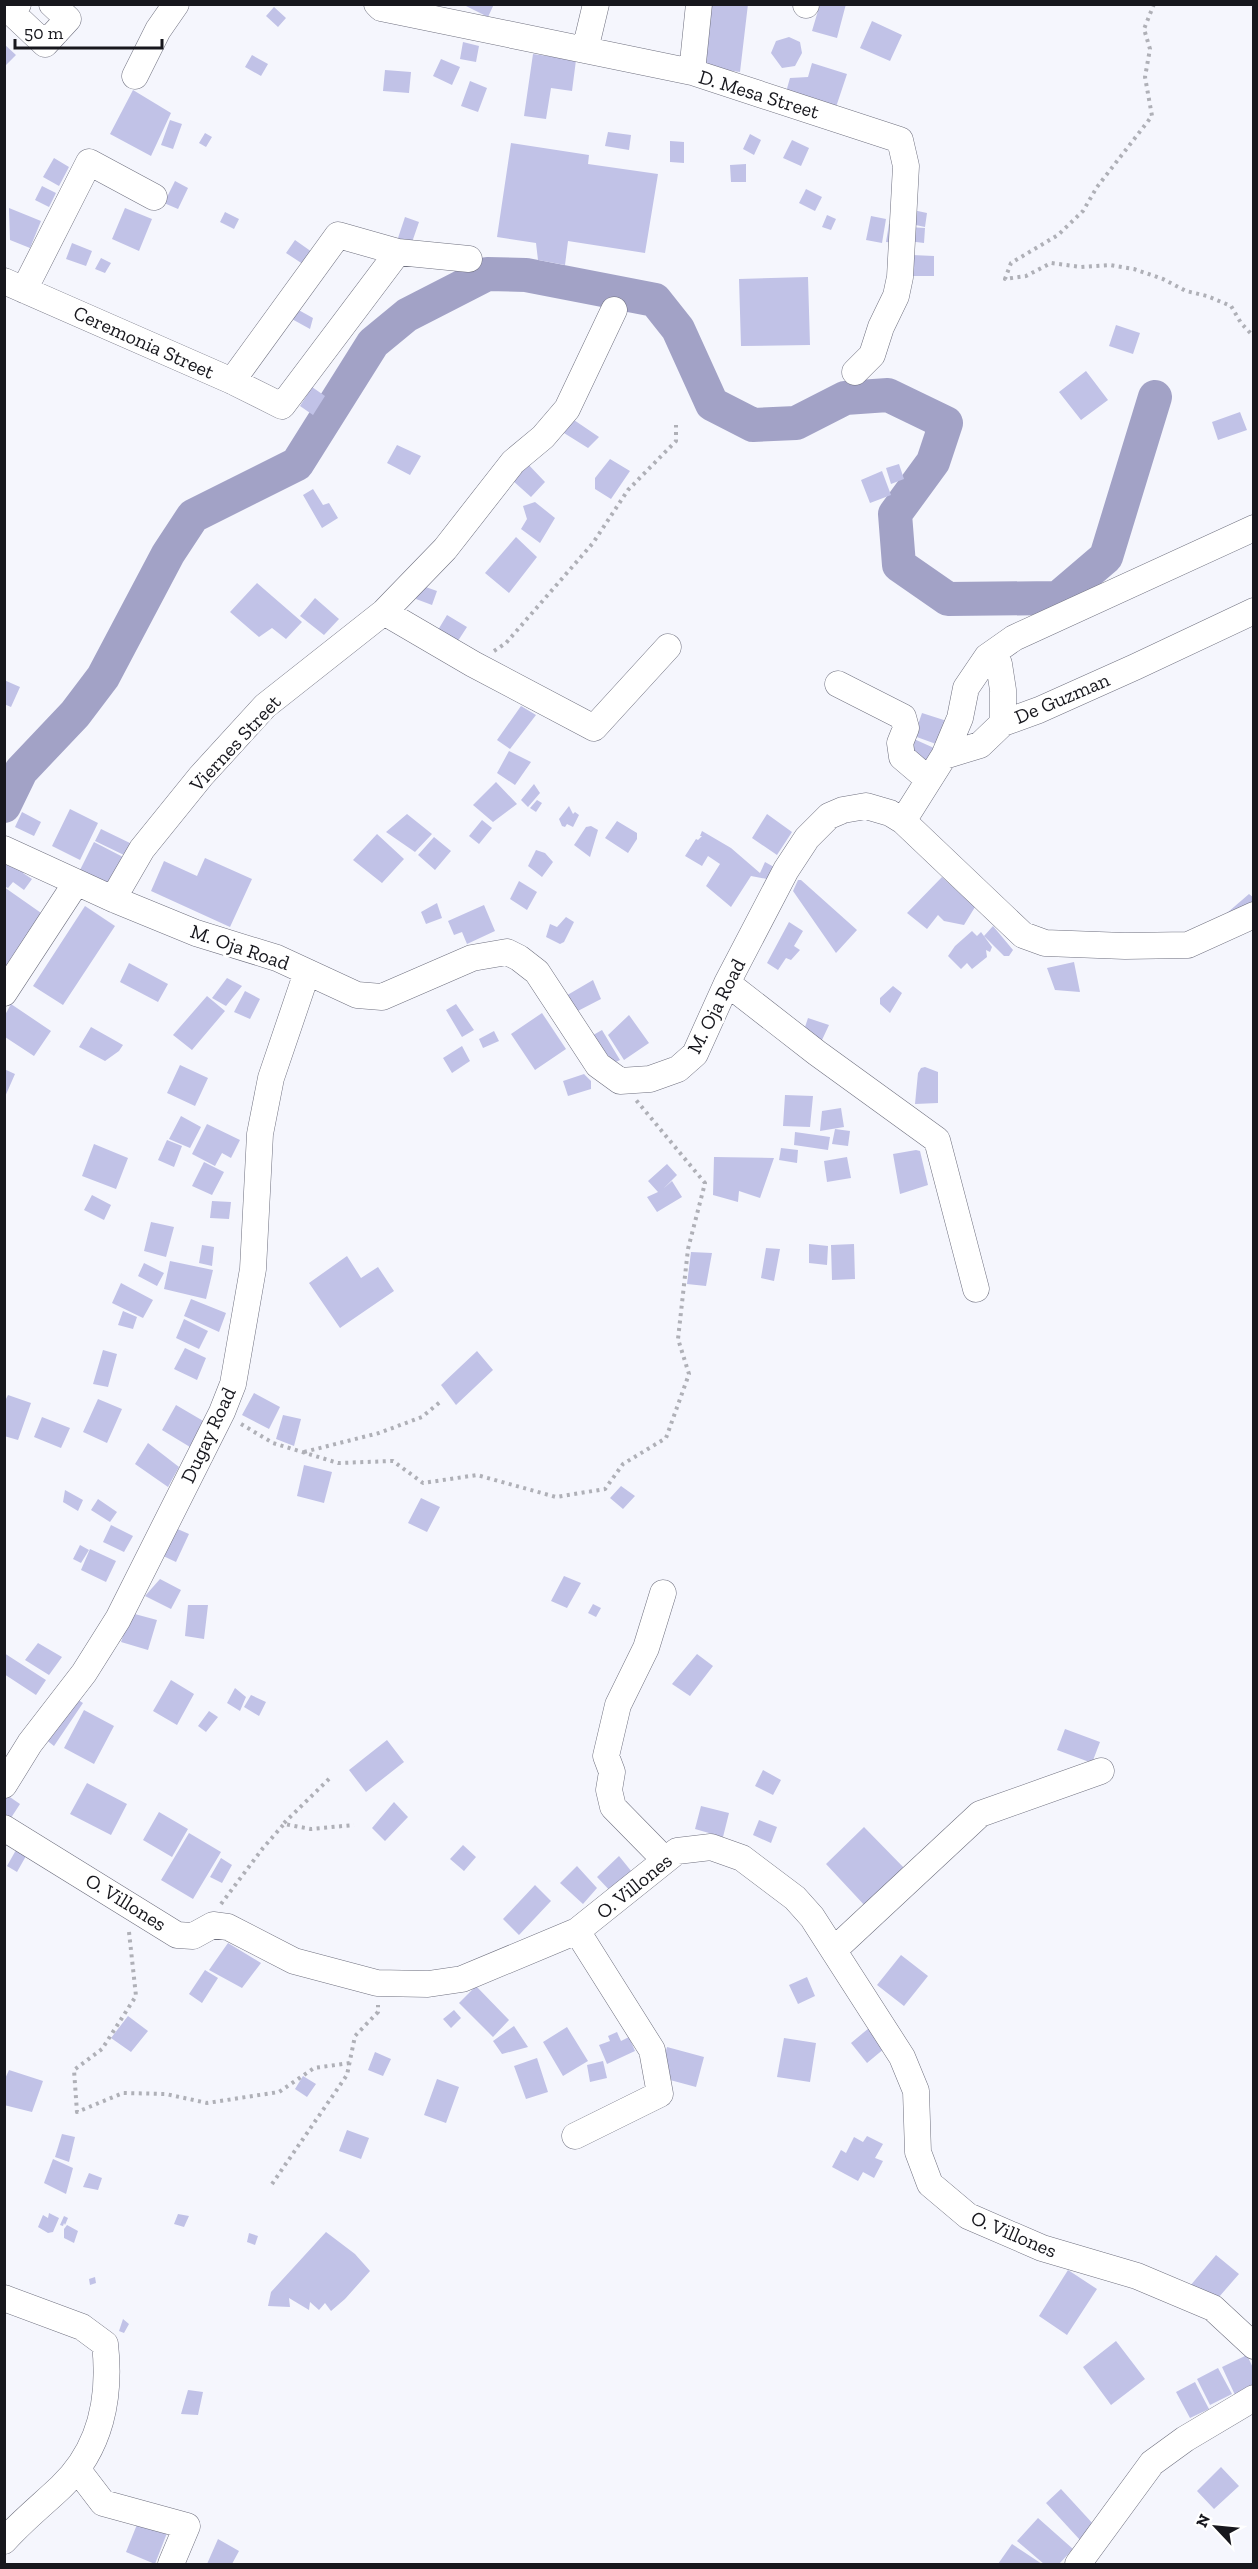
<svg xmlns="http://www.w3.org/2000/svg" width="1258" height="2569" font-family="'Zilla Slab',serif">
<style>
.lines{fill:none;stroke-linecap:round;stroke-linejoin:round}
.river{stroke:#a2a2c6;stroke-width:34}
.building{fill:#c1c2e7}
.minor-casing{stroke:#6f707f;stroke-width:27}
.path{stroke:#afb0b7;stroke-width:4;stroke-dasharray:3 4.5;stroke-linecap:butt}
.minor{stroke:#fff;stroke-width:26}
.labels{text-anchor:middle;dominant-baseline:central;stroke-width:6;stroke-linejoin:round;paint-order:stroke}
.street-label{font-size:20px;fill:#17171d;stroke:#fff}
</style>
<rect width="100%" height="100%" fill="#f5f6fd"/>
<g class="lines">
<path class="river" d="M4,806l17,-35 54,-57 28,-37 65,-123 25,-38 104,-52 76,-121 34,-28 80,-41 39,1 129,25 23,29 34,75 41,21 43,-2 49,-25 43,-3 58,28 -13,39 -38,52 4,51 49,34 110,-1 48,-41 49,-160"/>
</g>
<path class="building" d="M462,4h32l-6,13z
M709,4h39l-8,68 -36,-5z
M820,4h26l-9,34 -25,-7z
M274,7l12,11 -8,9 -12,-11z
M872,21l30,14 -12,26 -30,-13z
M789,37l11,5 2,11 -7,13 -13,2 -11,-15 5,-12z
M463,42l16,4 -3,16 -16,-3z
M4,44l12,11 -12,12z
M533,54l43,6 -4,31 -21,-3 -5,31 -22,-3z
M252,55l16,9 -7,12 -16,-9z
M441,59l19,8 -8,18 -19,-9z
M812,63l35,11 -11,33 -50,-15 4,-14 18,-1z
M385,70l26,2 -2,21 -26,-2z
M470,81l17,7 -9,24 -17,-6z
M133,90l38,23 -20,43 -41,-22z
M170,120l12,4 -9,25 -12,-4z
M608,132l23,3 -2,15 -24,-4z
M205,133l7,4 -6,10 -7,-4z
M750,134l11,6 -7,15 -11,-6z
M792,140l17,8 -8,18 -18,-8z
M670,141l14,1v21l-14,-1z
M511,143l78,12 -1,9 70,10 -13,79 -77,-12 -3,24 -27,-5 -2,-17 -39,-6z
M54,158l15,9 -10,19 -16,-9z
M746,164v18h-15l-1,-17z
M175,181l13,7 -10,21 -14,-6z
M42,186l14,7 -7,14 -14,-7z
M806,189l16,8 -7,14 -16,-8z
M9,208l32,13 -11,27 -20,-8z
M125,208l27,11 -13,32 -27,-12z
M913,210l14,3 -2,14 -14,-3z
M225,212l14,7 -5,10 -14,-7z
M827,215l9,4 -5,11 -9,-3z
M871,216l15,3 -4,24 -16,-3z
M405,217l14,5 -10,29 -14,-4z
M889,224l11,2 -3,17 -11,-1z
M909,227l16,1 -1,15 -16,-2z
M295,240l17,12v18l-26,-17z
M72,243l20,8 -6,15 -20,-7z
M912,255l22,1v20h-22z
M101,258l10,5 -6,10 -10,-4z
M808,277l2,68 -69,1 -2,-67z
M295,308l18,10 -3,11 -20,-11z
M1116,325l24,8 -7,21 -24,-8z
M1086,371l22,29 -27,20 -22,-28z
M312,387l13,9 -12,19 -13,-9z
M1240,412l7,18 -29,10 -6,-18z
M571,418l28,19 -11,11 -24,-15z
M397,445l24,11 -11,19 -23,-12z
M610,459l20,12 -19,28 -16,-10v-11z
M525,461l20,21 -14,15 -19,-17z
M899,464l5,15 -13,5 -5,-16z
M882,471l9,24 -21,8 -9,-23z
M313,489l10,16 6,-2 9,15 -16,10 -19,-33z
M535,502l20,16 -15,25 -19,-14 6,-10 -4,-13z
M516,537l21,20 -28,36 -24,-20z
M257,583l45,39 -16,17 -14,-11 -13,9 -29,-25z
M420,585l17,6 -5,14 -16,-6z
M315,598l24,21 -15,16 -24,-19z
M447,615l20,12 -13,20 -19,-12z
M4,680l16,7 -9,20 -7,-3z
M521,706l15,9 -26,34 -13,-9z
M922,713l28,9 -14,22 -22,-8z
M914,739l20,9 -6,16 -22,-9z
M509,751l22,11 -16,23 -18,-12z
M496,782l21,22 -24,18 -20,-17z
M534,784l6,9 -12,14 -7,-7z
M537,800l5,3 -6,9 -6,-4z
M569,806l4,8 2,-2 4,3 -6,12 -6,-3 -2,3 -3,-1 -3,-7z
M70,809l28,14 -18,37 -28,-14z
M22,812l19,10 -7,14 -19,-9z
M407,814l25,20 -17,18 -29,-20z
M767,814l25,18 -15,23 -25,-17z
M482,820l10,8 -13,16 -10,-8z
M617,821l20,12v6l-9,14 -23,-15z
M591,826l7,4 -8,27 -16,-12 12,-18z
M101,829l31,15 -6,12 -31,-15z
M702,831l29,17 29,25 5,-11 9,5 -7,12 -16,-3 -20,31 -25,-21 14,-22 -12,-8 -6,10 -17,-10 11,-17 2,1 4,-4h-2z
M377,834l27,25 -22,24 -29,-23z
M434,837l17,14 -16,19 -17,-15z
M94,842l29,15 -16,31 -29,-14z
M536,850l9,3 8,9 -11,15 -14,-11z
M205,858l47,21 -22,48 -79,-36 13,-30 33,15z
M4,860l21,11 -2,2 9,6 -8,11 -11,-8 -5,6 -4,-2z
M942,877l33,30 -11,18 -20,-4 -6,-6 -11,14 -20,-16z
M798,880h3l56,50 -21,23 -43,-62z
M519,881l18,11 -10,18 -17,-11z
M4,887l40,28 -40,56z
M1249,894l5,4v16l-34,5z
M437,903l5,15 -16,6 -5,-12z
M484,905l11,26 -28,13 -5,-12 -8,3 -6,-14z
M85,906l30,20 -52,79 -30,-19z
M566,917l8,5 -10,20 -4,2 -14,-7 4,-13 7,3z
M789,922l14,9 -9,15 6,4 -9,10 -5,-2 -8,12 -11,-7z
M993,926l20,24 -4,6h-5l-20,-20z
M972,931l5,5 4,-4 11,15 -2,5 -4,-2 1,7 -15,12 -5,-6 -6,6 -13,-13 7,-10z
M1074,962l6,30 -25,-2 -8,-22z
M129,963l39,21 -10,18 -38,-20z
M227,978l15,8 -16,20 -14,-8z
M593,980l8,19 -29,15 -8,-17z
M893,986l9,7 -12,20 -10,-9v-6z
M245,991l15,8 -10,20 -16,-7z
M207,996l18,15 -33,39 -19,-15z
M11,1004l40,27 -17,25 -29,-19v-22z
M456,1004l18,26 -12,7 -16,-27z
M542,1013l24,36 -31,21 -24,-36z
M629,1015l20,28 -25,17 -16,-25z
M808,1018l21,7 -7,15 -19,-7z
M91,1027l32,18 -4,6 -14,10 -26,-14z
M602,1030l18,30 -15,7 -17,-29z
M494,1031l5,10 -16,7 -4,-9z
M462,1046l8,15 -18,12 -9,-15z
M180,1065l28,13 -13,28 -28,-13z
M925,1067l13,5v31l-23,1 3,-31 3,-5z
M4,1069l11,5 -11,25z
M584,1074l7,7v8l-23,7 -5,-15z
M785,1095l28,1 -3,31 -27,-1z
M841,1108l3,19 -24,4 2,-20z
M181,1116l20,11 -11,21 -21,-9z
M207,1124l33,16 -9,18 -9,-5 -7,13 -23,-12z
M835,1129l15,2 -2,15 -16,-2z
M795,1132l35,5 -2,13 -34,-5z
M167,1140l15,6 -8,21 -16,-7z
M94,1144l34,14 -12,31 -34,-13z
M781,1148l17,2 -1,13 -18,-3z
M916,1150l4,1 8,34 -28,9 -7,-40z
M714,1157l60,1 -14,40 -21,-7 -1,11 -25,-7z
M847,1157l4,21 -24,4 -3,-21z
M204,1162l20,10 -12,23 -20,-9z
M667,1164l10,11 -14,14 9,-8 10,16 -25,15 -10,-15 11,-5 -10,-11z
M92,1195l19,10 -7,15 -20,-10z
M212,1201l19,1 -2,17 -19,-1z
M151,1222l23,5 -8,30 -22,-6z
M809,1244l19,2 -1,19 -18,-2z
M854,1244l1,35 -23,1 -1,-35z
M202,1245l12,2 -2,19 -13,-3z
M766,1248l14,1 -6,32 -13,-3z
M691,1252l21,1 -6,33 -19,-2z
M347,1256l14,22 17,-11 16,24 -54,37 -31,-45z
M170,1261l43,9 -7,29 -42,-10z
M144,1263l20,10 -7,13 -19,-10z
M121,1283l32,17 -10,18 -31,-15z
M191,1299l35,14 -7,19 -35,-16z
M123,1311l14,6 -4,12 -15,-4z
M184,1319l24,12 -9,18 -23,-11z
M185,1348l21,10 -9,22 -23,-11z
M103,1350l14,4 -9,33 -15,-3z
M477,1351l16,19 -37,35 -15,-20z
M254,1393l26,14 -11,22 -27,-14z
M8,1395l23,8 -13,37 -14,-4v-33z
M98,1399l24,10 -15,34 -24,-11z
M176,1405l29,17 -15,25 -28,-17z
M283,1415l18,4 -7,27 -18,-7z
M42,1417l28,11 -9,20 -27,-11z
M148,1443l31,24 -11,20 -33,-23z
M304,1465l28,7 -8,31 -27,-7z
M621,1486l14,10 -12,13 -13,-11z
M65,1490l18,10 -5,11 -15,-9z
M421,1498l19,9 -13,25 -19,-9z
M98,1499l19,13 -7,10 -19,-12z
M111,1525l22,11 -9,16 -21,-10z
M173,1527l16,7 -13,28 -17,-8z
M80,1545l9,5 -8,13 -8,-4z
M90,1549l26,12 -10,21 -25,-12z
M564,1576l17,7 -14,25 -16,-7z
M160,1579l21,11 -10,19 -26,-13z
M593,1604l8,4 -5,9 -8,-4z
M188,1605h20l-4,34 -19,-3z
M131,1613l26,7 -9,30 -27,-8z
M38,1643l24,14 -13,18 -24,-15z
M4,1653l42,27 -10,15 -32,-21z
M697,1654l16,12 -23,30 -18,-12z
M171,1680l23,14 -17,31 -24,-14z
M235,1688l11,9 -6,14 -13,-8z
M251,1695l15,7 -7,14 -15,-9z
M72,1696l11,7 -29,43 -14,-11z
M84,1710l30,16 -20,38 -30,-16z
M209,1711l9,6 -12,15 -8,-6z
M1065,1729l35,13 -8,21 -35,-13z
M387,1740l17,22 -38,30 -17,-22z
M763,1770l18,10 -8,15 -18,-9z
M87,1783l40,21 -16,31 -41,-21z
M4,1793l16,11 -11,17 -5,-3z
M394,1802l14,15 -23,24 -13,-13z
M701,1806l28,7 -6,24 -28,-8z
M159,1812l29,17 -16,28 -29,-17z
M759,1820l18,7 -6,16 -18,-8z
M864,1827l44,45 -41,36 -41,-44z
M189,1833l32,19 -28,47 -32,-19z
M463,1845l13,12 -12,14 -14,-12z
M16,1850l10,6 -9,16 -10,-6z
M619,1856l17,21 -23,17 -16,-17z
M221,1858l11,7 -10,18 -12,-6z
M577,1866l20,22 -14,16 -23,-21z
M535,1885l16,16 -32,34 -16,-16z
M228,1943l33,20 -19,25 -33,-18z
M901,1955l27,21 -24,30 -27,-21z
M205,1970l13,8 -16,25 -13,-9z
M807,1977l8,19 -17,8 -9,-19z
M476,1986l33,34 -16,17 -34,-34z
M454,2010l7,8 -10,10 -8,-9z
M128,2016l20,15 -17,21 -20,-14z
M514,2026l14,21 -26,7 -9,-13z
M567,2027l21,34 -25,15 -20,-34z
M869,2028l16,20 -18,15 -16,-20z
M617,2032l4,9 8,-4 6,14 -28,13 -8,-19 11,-4 -2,-5z
M784,2038l32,5 -6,39 -33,-5z
M667,2047l37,10 -8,30 -37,-10z
M375,2052l16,7 -8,17 -15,-6z
M537,2058l11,34 -22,7 -12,-33z
M603,2061l4,17 -17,4 -3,-17z
M9,2070l34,11 -11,31 -28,-7v-24z
M303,2076l13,8 -9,13 -12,-8z
M437,2079l22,8 -13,36 -22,-8z
M347,2130l22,8 -8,21 -22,-8z
M62,2134l13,3 -6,25 -14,-5z
M867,2136l16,8 -8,14 8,3 -9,17 -11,-6 -5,9 -26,-14 9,-17 5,3 8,-16 9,5z
M53,2159l20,9 -7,26 -22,-11z
M89,2173l13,5 -4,12 -15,-3z
M49,2213l10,5 -6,14 -5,1 -10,-6 5,-12 5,3z
M178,2214l11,2 -5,11 -10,-3z
M64,2216l4,2 -3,7 -1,-2 -1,3 -3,-1z
M67,2225l11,6 -4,12 -10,-5v-9z
M326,2232l29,22 15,17 -25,28 -14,12 -6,-8 -6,7 -9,-8 -1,8 -20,-12 1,9 -22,-1 3,-14z
M249,2233l9,3 -3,9 -8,-3z
M1216,2255l23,19 -27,31 -22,-19z
M1068,2270l29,19 -30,46 -28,-19z
M95,2277l1,6 -6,2 -1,-6z
M123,2319l6,5 -5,9 -5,-2z
M1116,2341l29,38 -34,26 -28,-38z
M1247,2355l7,15v16l-19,9 -13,-28z
M1218,2368l14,26 -22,11 -13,-26z
M1195,2382l14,27 -19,9 -14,-26z
M188,2390l15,2 -5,23 -17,-1z
M1221,2467l18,19 -25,23 -17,-18z
M1061,2489l34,37 -15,14 -34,-37z
M1038,2518l35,31 -14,15h-15l-27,-23z
M138,2522l29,11 -12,31 -29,-12z
M218,2539l21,12 -7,13h-25z
M1012,2544l30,20h-44z"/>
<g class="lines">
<g class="minor-casing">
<path id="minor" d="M18,4l-7,8 34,32 23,-25 -16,-15
M377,4l4,4 311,64 208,68 6,26 -6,111 -4,19 -15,31 -9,28 -17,17
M806,4v1
M585,50l11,-46
M692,72l7,-68
M135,76l23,-46 18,-26
M4,281l228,100 50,25 116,-154
M24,290l65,-128 65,35
M232,381l106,-146 60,17 71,7
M384,612l89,52 121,64 74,-81
M987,657l12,7 4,26v33
M838,684l65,33 3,11 -6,15 2,14 27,23
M944,756l16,-38 6,-30 21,-31 27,-19 240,-110
M903,821l41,-65 36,-11 23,-22 36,-13 96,-43 119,-56
M4,849l109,50 83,34 81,25 80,37 25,2 90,-39 35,-6 12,6 18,14 61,93 22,16 30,-2 28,-10 17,-15 32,-71 59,-113 21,-32 22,-22 14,-6 23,-4 24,7 13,8 120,114 22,8 80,3 63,-1 66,-30
M113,899l29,-50 59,-73 64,-70 119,-94 61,-63 68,-87 30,-25 24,-28 47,-99
M727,983l90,70 120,87 39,149
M4,993l72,-110
M663,1593l-17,55 -28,57 -12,51 6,16 -3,18 4,17 52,53
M4,1785l26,-42 54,-70 34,-54 104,-207 11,-28 20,-115 7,-135 11,-56 36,-106
M4,1828l173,107 16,1 20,-11 15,2 66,34 83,22 51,1 34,-5 115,-48 100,-80 34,-4 31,11 53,40 17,19 90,140 14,34 2,61 12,32 38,32 74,32 95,28 76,32 41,38
M834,1950l146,-136 121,-43
M575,2136l85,-42 -8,-44 -75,-119
M4,2298l78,29 23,17c6,53 -4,105 -44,143 -19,18 -39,34 -57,54
M77,2469l26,34 84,23 -16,38
M1078,2564l74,-101 33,-24 69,-41"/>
</g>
<path class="path" d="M1154,4l-10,25 6,20 -5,28 7,39 -55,71 -14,24 -25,24 -47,28 -6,16 21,-3 25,-13 30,4 29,-2 24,4 29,10 23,12 21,5 24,10 10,17 13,14
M494,651l12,-8 87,-100 35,-53 48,-49v-16
M241,1424l32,19 65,20 55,-2 30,22 54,-8 79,22 49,-8 18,-25 43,-26 23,-64 -11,-35 10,-90 17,-66 -69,-83
M304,1452l75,-19 43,-16 18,-15
M284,1823l46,-45
M221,1904l42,-56 21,-24 27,5 43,-4
M129,1932l7,64 -34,53 -28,21 3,42 46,-19 43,1 41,9 72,-11 35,-24 36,-5
M272,2184l75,-109 8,-39 23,-24v-7"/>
<use href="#minor" class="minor"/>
</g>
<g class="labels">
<g class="street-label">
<text transform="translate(759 94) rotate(17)">D. Mesa Street</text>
<text transform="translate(144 342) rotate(24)">Ceremonia Street</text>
<text transform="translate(1062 698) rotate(-23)">De Guzman</text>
<text transform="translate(235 743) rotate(-47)">Viernes Street</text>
<text transform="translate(240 947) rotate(19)">M. Oja Road</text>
<text transform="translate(716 1006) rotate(-63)">M. Oja Road</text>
<text transform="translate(208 1435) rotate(-65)">Dugay Road</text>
<text transform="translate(634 1886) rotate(-39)">O. Villones</text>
<text transform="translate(126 1902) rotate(32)">O. Villones</text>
<text transform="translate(1014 2234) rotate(23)">O. Villones</text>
</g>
</g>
<rect width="1258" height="2569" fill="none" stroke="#17171d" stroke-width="12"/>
<g transform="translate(1216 2527) rotate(296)" stroke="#ffffff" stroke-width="4.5" paint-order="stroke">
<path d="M0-4.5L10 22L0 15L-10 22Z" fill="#17171d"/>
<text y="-9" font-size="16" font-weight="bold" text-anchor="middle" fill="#17171d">N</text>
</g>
<path d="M15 39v9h147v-9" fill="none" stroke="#17171d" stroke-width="3"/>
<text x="24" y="39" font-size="18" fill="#17171d" stroke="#ffffff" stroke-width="4.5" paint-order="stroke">50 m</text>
</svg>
